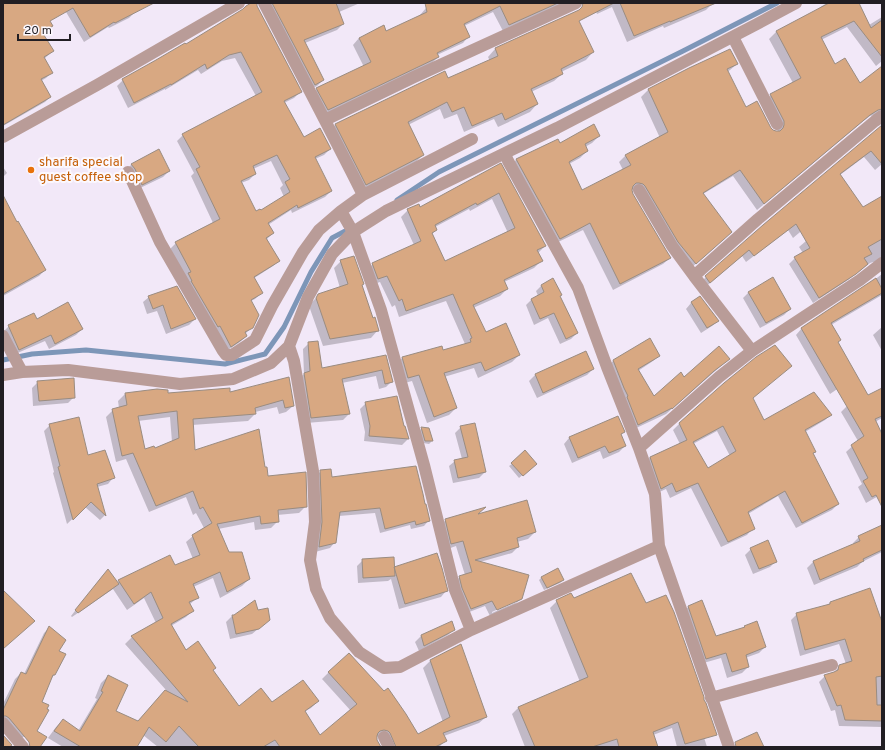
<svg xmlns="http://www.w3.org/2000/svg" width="885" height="750" font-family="Overpass,sans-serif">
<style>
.shadow{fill:#0003;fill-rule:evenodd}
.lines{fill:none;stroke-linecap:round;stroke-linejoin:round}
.stream{stroke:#7d96b8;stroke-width:5}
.building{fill:#d8a882;stroke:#9a8c81;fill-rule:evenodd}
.street{stroke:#b99c98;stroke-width:12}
.food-dot{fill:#e8710a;stroke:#fcf8fe;stroke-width:1.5}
.labels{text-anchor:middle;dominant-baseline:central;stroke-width:4;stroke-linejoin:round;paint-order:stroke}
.food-label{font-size:13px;fill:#c56008;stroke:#fcf8fe;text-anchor:start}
</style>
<rect width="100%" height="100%" fill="#f2e8f8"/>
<path class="shadow" d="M3,3h26l23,22 -6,6 -4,2 11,18 -9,8 7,14 -5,5 -5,3 9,16 -5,5 -42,24z
M67,3h63l5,9 -6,6 -20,10 -1,-1 -24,15 -21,-35z
M253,3h3v4l44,85 -6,6 -10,5 19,35 27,11 -6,6 -9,4 16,32 -6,6 -33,16 -1,-3 -23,15 5,8 -6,6 12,21 -6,6 -20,13 8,14 -6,6 -4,2 1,26 -7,7 1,2 -6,6 -15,10 -55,-103 6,-6 37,-20 -22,-47 3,-3 -17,-32 6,-6 73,-39 -21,-38 -13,3 -21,13 -3,-4 -33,20v-1l-37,19 -11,-22 6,-6 63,-35zM271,161l12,24 -3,3 4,9 -24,15h-4l-15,-29 8,-3 6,-6 -2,-5z
M262,3h98l-21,9 4,12 -6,6 -32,13 18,37 -6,6 -8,4z
M430,3h131l-2,2 -56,26 -10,-19 -29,14 5,10 -6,7 -26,12 1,2 -6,6 -111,53 -10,-21 6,-6 47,-22 -11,-22 6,-7 27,-6 34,-15v-2l6,-7z
M593,3h124l-7,3 -4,4 -42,18 -1,-2 -36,16 -15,-35 -15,7z
M827,3h31l11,22 13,-8v44l-6,5 -29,-39 -26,13 14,26 27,22 20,19v13l-8,-5 -4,1 -8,6 -105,88 -24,-34 -30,18 21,44 -35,32 -54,-80 -5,-1 1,5 39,64 -7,6 -50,26 -30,-60 -31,15 -43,-78 7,-7 41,-20 2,5 40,-9 -7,7 -7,4 2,4 -7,7 -11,6 13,27 41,-21 -4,-8 7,-7 34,-17 -19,-41 7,-7 42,-22 47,-4 -7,6 -3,2 18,36 28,23 5,1 -1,-4 -13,-26 7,-7 22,-12 -24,-44 7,-7 41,-22 5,-4z
M574,13l19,39 -7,8 -25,12 1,2 -8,7 -23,11 6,12 -7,8 -32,15 -4,-8 -30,13 -7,-18 -13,5 -4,-10 -32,16 15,30 -8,8 -56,29 -31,-60 8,-8 112,-45 42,-18 -2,-4 7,-8z
M882,127v37l-7,6 -11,-13 -24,18 3,21 -50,42 -5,-8 -42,32 -4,-6 -39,33 -4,-5 7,-7z
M132,164l37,7 -6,6 -27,13 -10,-20z
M500,165l45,81 -7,7 3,8 -7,7 -30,14 3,7 -7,7 -27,12 12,25 34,22 -7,7 -34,16 -4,-10 -30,9 12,31 -7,7 -22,8 -15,-42 -11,3 -5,-19 6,-7 40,-7 23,-7 -19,-43 -47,16 -4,-12 -3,2 -12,-25 -9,3 -5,-14 7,-7 41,-19 -13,-28 7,-7 12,-2zM492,199l16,34 -63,29 -13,-28 4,-4 -1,-3 34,-18 1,2z
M3,167l4,6 -4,4z
M882,197v69l-4,-4h-5l-3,1 -22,17 -35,23 -24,-39 6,-6 8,-5 -4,-6 7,-6z
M3,213l42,57 -6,6 -36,20z
M341,261l20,24 12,34 5,11 -7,8 -48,8 -14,-40 2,-3 8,-8 21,-7 -6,-20z
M882,274v21l-51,30 18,56 -19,13 -34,-59 6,-7 63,-41z
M541,286l18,10 18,37 -6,6 -11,5 -12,-26 -14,7 -8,-20 6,-6 6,-3 -2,-5z
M749,292l41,17 -6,6 -24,13 -17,-30z
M149,297l46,22 -6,6 -23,9 -9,-23 -10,3 -4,-12z
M700,298l18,23 -6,5 -11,7 -15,-24 5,-6z
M36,320l46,9 -6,6 -27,14 -4,-8 -32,14 -10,-23 6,-6z
M882,327v24l-9,-16z
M650,340l9,16 -6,5 -15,10 16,26 30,-19 45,-19 -63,55 -34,16 -25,-63 6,-6z
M309,343l12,27 64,-14 7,25 -6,6 -7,2 -3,-13 -34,7 7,31 -6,6 -37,3 -8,-44 6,-5 -1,-25z
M585,352l8,17 -6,6 -50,23 -8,-17 6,-6z
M288,378l5,28 -7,6 -7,2 -2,-7 -22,5v2l-7,7 -56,4 2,26 71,17 2,9 39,29 -7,7 -22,2 1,6 -7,7 -16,2 -1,-8 -36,7 10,24 21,26 -7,7 -22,12 -7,-20 -20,9 4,11 -8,7 3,6 -6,6 -15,9 14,25 27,20 26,37 34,-4 46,-3 -7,7 -7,4 15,25 32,-26 -29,-32 7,-7 89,63 25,-13 -20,-54 7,-7 30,-16 26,72 -7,6 -35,13 2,4 -7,7h-52l-5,-9 -7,-2 1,4 4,7h-222l-15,-12 -7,12h-73l-15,-9 8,-11 7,-7 15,11 19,-32 -2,-1 6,-15 7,-7 7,36 22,10 29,-32 -41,-46 7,-7 24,-14 -12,-25 -17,12 -14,-21 -41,28 -1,-1 32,-41 14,8 2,-2 55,-14 19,-8 -7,-17 7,-6 11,-8 -8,-15 -3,2 -7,-18 -37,15 -23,-53 -10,3 -10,-45 7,-7 6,-2 -1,-7 7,-7 32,-4 10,4h62zM170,417l2,25 -18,7 -9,2 -7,-30z
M38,382l36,15 -6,6 -35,3 -1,-18z
M882,389v29l-7,4 7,14v58l-16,9 -8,-16 4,-3 -16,-32 12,-11 -17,-29 6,-6 21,-10z
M752,399l12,22 67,-7 -6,6 -20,12 7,21 26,51 -6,6 -36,18 -18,-32 -30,18 5,14 -6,7 -26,12 -30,-59 -21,10 -4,-9 -11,5 -11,-30 6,-7 30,-13 -7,-14 6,-6zM717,431l13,25 -23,13 -14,-25z
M366,403l39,24 3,12 -6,6 -38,-4 1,-9 -5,-23z
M50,425l63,53 -5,6 -11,3 8,28 -5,5 -15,-13 -18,17 -14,-51 1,-1 -10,-41z
M461,427l24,45 -6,6 -26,5 -4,-17 6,-5 7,-2 -7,-26z
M422,428l6,1 4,12 -3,3 -6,-1 -4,-12z
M623,432l-3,3 5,11 -6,6 -16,7 -3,-8 -28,12 -8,-19 5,-6z
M512,464l21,2 -14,12 -10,-12z
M321,471l10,7 98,42 -5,6 -13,3 -1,-4 -30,8 -5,-20 -36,3 -4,26 -5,6 -15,4 1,-76z
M476,516l59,16 -7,7 -11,3 1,5 -6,6 -32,9 41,37 -7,6 -24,11 -5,-10 -21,8 -11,-31 7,-6 5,-2 -9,-29 -11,4 -6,-24 7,-6zM517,600v2l-25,11v-1z
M882,527v25l-20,10 -5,5 -43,18 -7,-17 6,-6 41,-17 -1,-2 6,-6z
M751,549l25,12 -6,6 -17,7 -8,-19z
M363,560l32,8 51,23 -5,6 -42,12 -8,-30 -3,2 -30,2 -1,-17z
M542,577l21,3 -3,3 -16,7 -5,-10z
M573,600l113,80 21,67h-30l-5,-19 -19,7 4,12h-132l-13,-33 7,-7 61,-25 -30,-74 7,-7z
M830,603l52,19v105l-43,-1 -4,-16 -4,1 -12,-29 6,-6 9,-4 6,-6 6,-2 -7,-20 -39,12 -9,-36 6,-6 30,-9z
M688,607l28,30 27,-8 2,-2 20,20 -6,6 -14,5 3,9 -6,6 -15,5 -6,-20 -21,6 -17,-51z
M232,616l31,9 -11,9 -22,5 -4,-17z
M452,622l2,7 -6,6 -29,16 -4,-9 6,-6z
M49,628l8,23 -3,24 -3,4 -10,23 -7,27 -16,12 -15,-17v-20l12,-25 6,-6 3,1 20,-41z"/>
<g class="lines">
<path class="stream" d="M397,200l42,-28 244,-121 94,-48
M3,360l29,-6 54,-4 139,14 40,-10 19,-27 27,-55 21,-34 19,-10"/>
</g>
<path class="building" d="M3,3h151l-39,20 -1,-1 -24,15 -17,-29 -23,13 3,5 -11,6 12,19 -10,6 9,16 -12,6 10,18 -48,28z
M251,3h6v3l45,86 -18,9 20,36 16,-9 11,21 -16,8 17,34 -34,17 -1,-3 -29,18 6,10 -8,5 14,23 -26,16 9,16 -12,7 8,15 -6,13 -8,4 2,4 -16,11 -11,-21 -2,1 -27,-46h1l-4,-8 3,-1 -16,-30 45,-23 -24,-50 4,-2 -18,-33 80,-42 -21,-40 -12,3 -22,14 -2,-5 -34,21v-1l-37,19 -12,-24 34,-19 29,-17 1,1 57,-35 3,-3zM277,155l13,24 -5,3 5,10 -29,18 -1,-1 -4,2 -15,-30 15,-7 -3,-8z
M272,3h64l8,21 -40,16 20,40 -9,5z
M425,3h133l-49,22 -9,-19 -36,18 6,13 -33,16 2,4 -111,53 -12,-22 55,-26 -12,-24 25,-13 2,6 41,-19z
M583,3h31l-35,18 15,31 -33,17 2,5 -32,15 7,15 -33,16 -3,-7 -30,13 -8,-19 -12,5 -5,-10 -39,20 16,33 -58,30 -31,-61 110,-53 3,7 50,-22 -3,-8 84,-38 3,-3z
M620,3h96l-46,19v-1l-36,15z
M829,3h30l12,25 11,-8v37l-28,-36 -33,16 14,27 10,-6 15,25 22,-17v43l-4,1 -8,5 -106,89 -24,-34 -37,23 29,39 -36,32 -18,-22 -33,-56 -2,-2 -4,-1h-3l-3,3 -1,4 1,4 33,56 5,8 -51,26 -30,-61 -30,16 -44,-80 42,-20 2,4 34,-19 6,12 -15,8 3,7 -19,11 13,28 49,-25 -6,-10 43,-23 -20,-43 41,-21 41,-19 8,15 -11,5 19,38 11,-6 14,27 2,2 3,1h4l3,-3 1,-3v-4l-14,-27 31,-16 -25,-47z
M882,125v39l-11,-13 -31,23 23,33 19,-11v43l-14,8 4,7 -8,4 4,6 -12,10 -37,24 -25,-41 16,-9 -14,-24 -42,32 -5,-6 -39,33 -5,-7 58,-51z
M159,149l11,22 -28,14 -7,-16 -4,-5z
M501,163l45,83 -9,4 6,11 -39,19 4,9 -35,16 13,27 20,-9 14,32 -35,16 -4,-9 -37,11 13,35 -23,9 -15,-42 -11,3 -6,-21 40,-11 1,4 28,-8 -1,-3 2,-1 -19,-44 -47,17 -4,-12 -3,2 -12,-25 -9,3 -6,-16 49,-22 -14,-32 12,-5 1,3zM499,193l16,35 -70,33 -13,-28 5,-3 -2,-5 41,-22 1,2z
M3,195l14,27 1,-1 28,49 -43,24z
M354,256l10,28 -2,1 11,33 2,-1 4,14 -49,8 -14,-41 2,-4 30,-10 -8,-24z
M773,277l18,32 -25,14 -18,-31z
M553,278l9,17 -2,1 18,37 -12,6 -12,-26 -14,6 -9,-20 13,-7 -3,-7z
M876,278l6,11v4l-51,30 10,17 -3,2 30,53 14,-7v28l-7,3 7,15v73l-6,-12 -4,2 -9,-16 5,-3 -17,-33 13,-9 -63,-108z
M177,286l19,33 -25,10 -8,-24 -10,4 -5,-13z
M700,296l19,25 -12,7 -16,-26z
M68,302l15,27 -28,15 -4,-9 -32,15 -11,-25 26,-12 3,6z
M650,338l10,18 -22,13 16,27 27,-24 3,5 35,-31 11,13 -16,12 -42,38v-1l-34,17 -11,-28 1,-1 -4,-8 -11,-28z
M318,341l4,27 64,-13 7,27 -8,2 -3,-14 -40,9 8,35 -39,4 -7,-45 6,-2 -2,-29z
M775,345l17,21 -39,32 11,22 50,-28 18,23 -27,15 11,22 -3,1 26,51 -37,19 -17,-32 -37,21 7,17 -27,13 -30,-59 -22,9 -4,-9 -11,6 -11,-32 37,-17 -8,-17 45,-40 32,-26zM723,426l13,25 -28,17 -15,-26z
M586,351l8,18 -51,24 -8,-19z
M289,377l5,29 -9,2 -2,-8 -28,8 1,6 -63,5 2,31 64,-21 6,38h2l1,9 38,-4 1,35 -29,3 1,12 -18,2 -1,-8 -43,8 12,28h13l8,27 -23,13 -7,-20 -27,12 6,14 -10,4 5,9 -23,13 15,26 12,-9 18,27 -3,2 26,36 22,-18 11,14 31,-22 16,21 -14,10 15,24 37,-31 -29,-32 21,-19 35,38 4,-3 18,26 12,20 32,-17 -20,-57 31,-16 26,73 -44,16 4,8 -12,6h-39l-6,-14 -2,-2 -4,-1 -4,1 -2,2 -1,3v4l4,7h-101l-5,-7 -12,7h-64l-20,-21 -13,16 -17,-15 -12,20h-56l-27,-16 9,-12 17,12 23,-39 -2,-1 7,-16 20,10 -12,26 22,10 27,-31 23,12 -57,-66 32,-18 -12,-26 -17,12 -16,-24 52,-25 5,10 25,-10 -8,-20 20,-12 -9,-16 -3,2 -7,-18 -37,15 -23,-53 -11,3 -10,-47 15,-4 -2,-12 32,-4 11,1v3l62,-5v4zM177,411l2,27 -24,10 -1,-2 -9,3 -7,-33z
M74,378l1,20 -36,3 -2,-20z
M397,396l7,30h1l4,13 -40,-3 1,-10 -5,-24z
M618,416l7,16 -4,2 5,12 -17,7 -4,-7 -27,12 -9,-21z
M79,417l9,38 17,-5 10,28 -18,6 9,32 -15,-14 -18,18 -15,-53 2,-1 -11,-42z
M475,423l11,49 -28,6 -4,-18 14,-3 -8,-31z
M421,427l8,1 4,13h-8z
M525,450l12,14 -14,12 -12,-13z
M416,466l7,28 2,10h1l4,17 -14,4 -1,-4 -30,8 -5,-21 -40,4 -4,31 -17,4 3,-25 -2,-52 11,-1 1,8z
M527,500l9,32 -19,6 2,9 -44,13 54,15 -7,24 -25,11 -5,-9 -21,8 -9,-21 -3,-12 13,-4 -9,-31 -12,3 -6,-25 41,-12 -8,7z
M882,525v25l-19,9 1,2 -44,19 -7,-19 47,-20 -2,-5z
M768,540l9,22 -18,7 -9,-21z
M437,553l5,15 6,23 -43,13 -11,-37z
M394,557l1,19 -32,2 -1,-19z
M558,568l6,12 -17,8 -6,-11z
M108,569l11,15 -41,29 -3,-3z
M631,573l15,30 20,-8 8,17 30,85v3l2,3 11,32 -32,9 -7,-22 -25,10 5,15h-39l-2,-8 -25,8h-57l-17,-40 70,-30 -32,-77 15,-7 3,5z
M870,588l12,34v54l-6,1 1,28h5v16l-37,-1 -4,-15 -4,1 -13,-31 10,-3 4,-2 1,-5 13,-4 -7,-22 -40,11 -9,-37 34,-9v-2z
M3,590l32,31 -32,28z
M255,600l3,10 10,-2 2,12 -11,9 -23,5 -4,-19h2z
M702,600l14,36 29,-9 -1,-1 13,-5 9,26 -20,8 3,12 -17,5 -6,-19 -20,6 -18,-53z
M452,621l3,9 -31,16 -3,-11z
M49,626l17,14 -7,11 7,3 -11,21h-2l-11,27 7,3 -2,4 2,1 -12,21 10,6 -7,10h-10l-1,-5 -20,-24 -3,-2h-3v-6l18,-38 5,2z
M757,732l7,15h-28l-1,-5z
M3,735l9,10 -3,2h-6z"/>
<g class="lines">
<path class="street" d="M264,3c33,64 67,128 99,192
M733,37l44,87
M325,120l89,-43 162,-74
M3,137l94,-52 142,-82
M505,153l3,8 70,127 29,79 32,81 16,46 4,52 70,201
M128,172l32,70 63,109 3,4h6l23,-15 17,-34 31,-54 16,-22 22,-19 22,-16 109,-56
M639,190l33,56 22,30 58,75
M341,211l12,21 28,78 43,155 31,125 16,40
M694,276l64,-57 117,-98 7,-5
M3,336l19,36
M289,346l5,15 19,110 2,51 -5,38 6,29 14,29 29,34 25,16 16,-1 71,-37 188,-84
M3,375l19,-3 46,-2 112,14 53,-5 38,-16 18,-17 19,-49 24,-43 21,-22 33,-21 101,-49 18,-9 52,-25 200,-104 39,-21
M639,448l80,-71 33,-26 108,-71 22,-17
M711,698l121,-33
M3,723l20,24
M384,737l5,10"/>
</g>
<circle class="food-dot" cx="31" cy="170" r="4"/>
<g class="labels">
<g class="food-label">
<text x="39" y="163">sharifa special<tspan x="39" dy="15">guest coffee shop</tspan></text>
</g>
</g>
<rect width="885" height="750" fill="none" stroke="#211e23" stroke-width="8"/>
<path d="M18 34v6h52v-6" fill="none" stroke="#211e23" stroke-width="2"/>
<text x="24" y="34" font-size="12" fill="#211e23" stroke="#fcf8fe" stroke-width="3" paint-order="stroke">20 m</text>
</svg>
